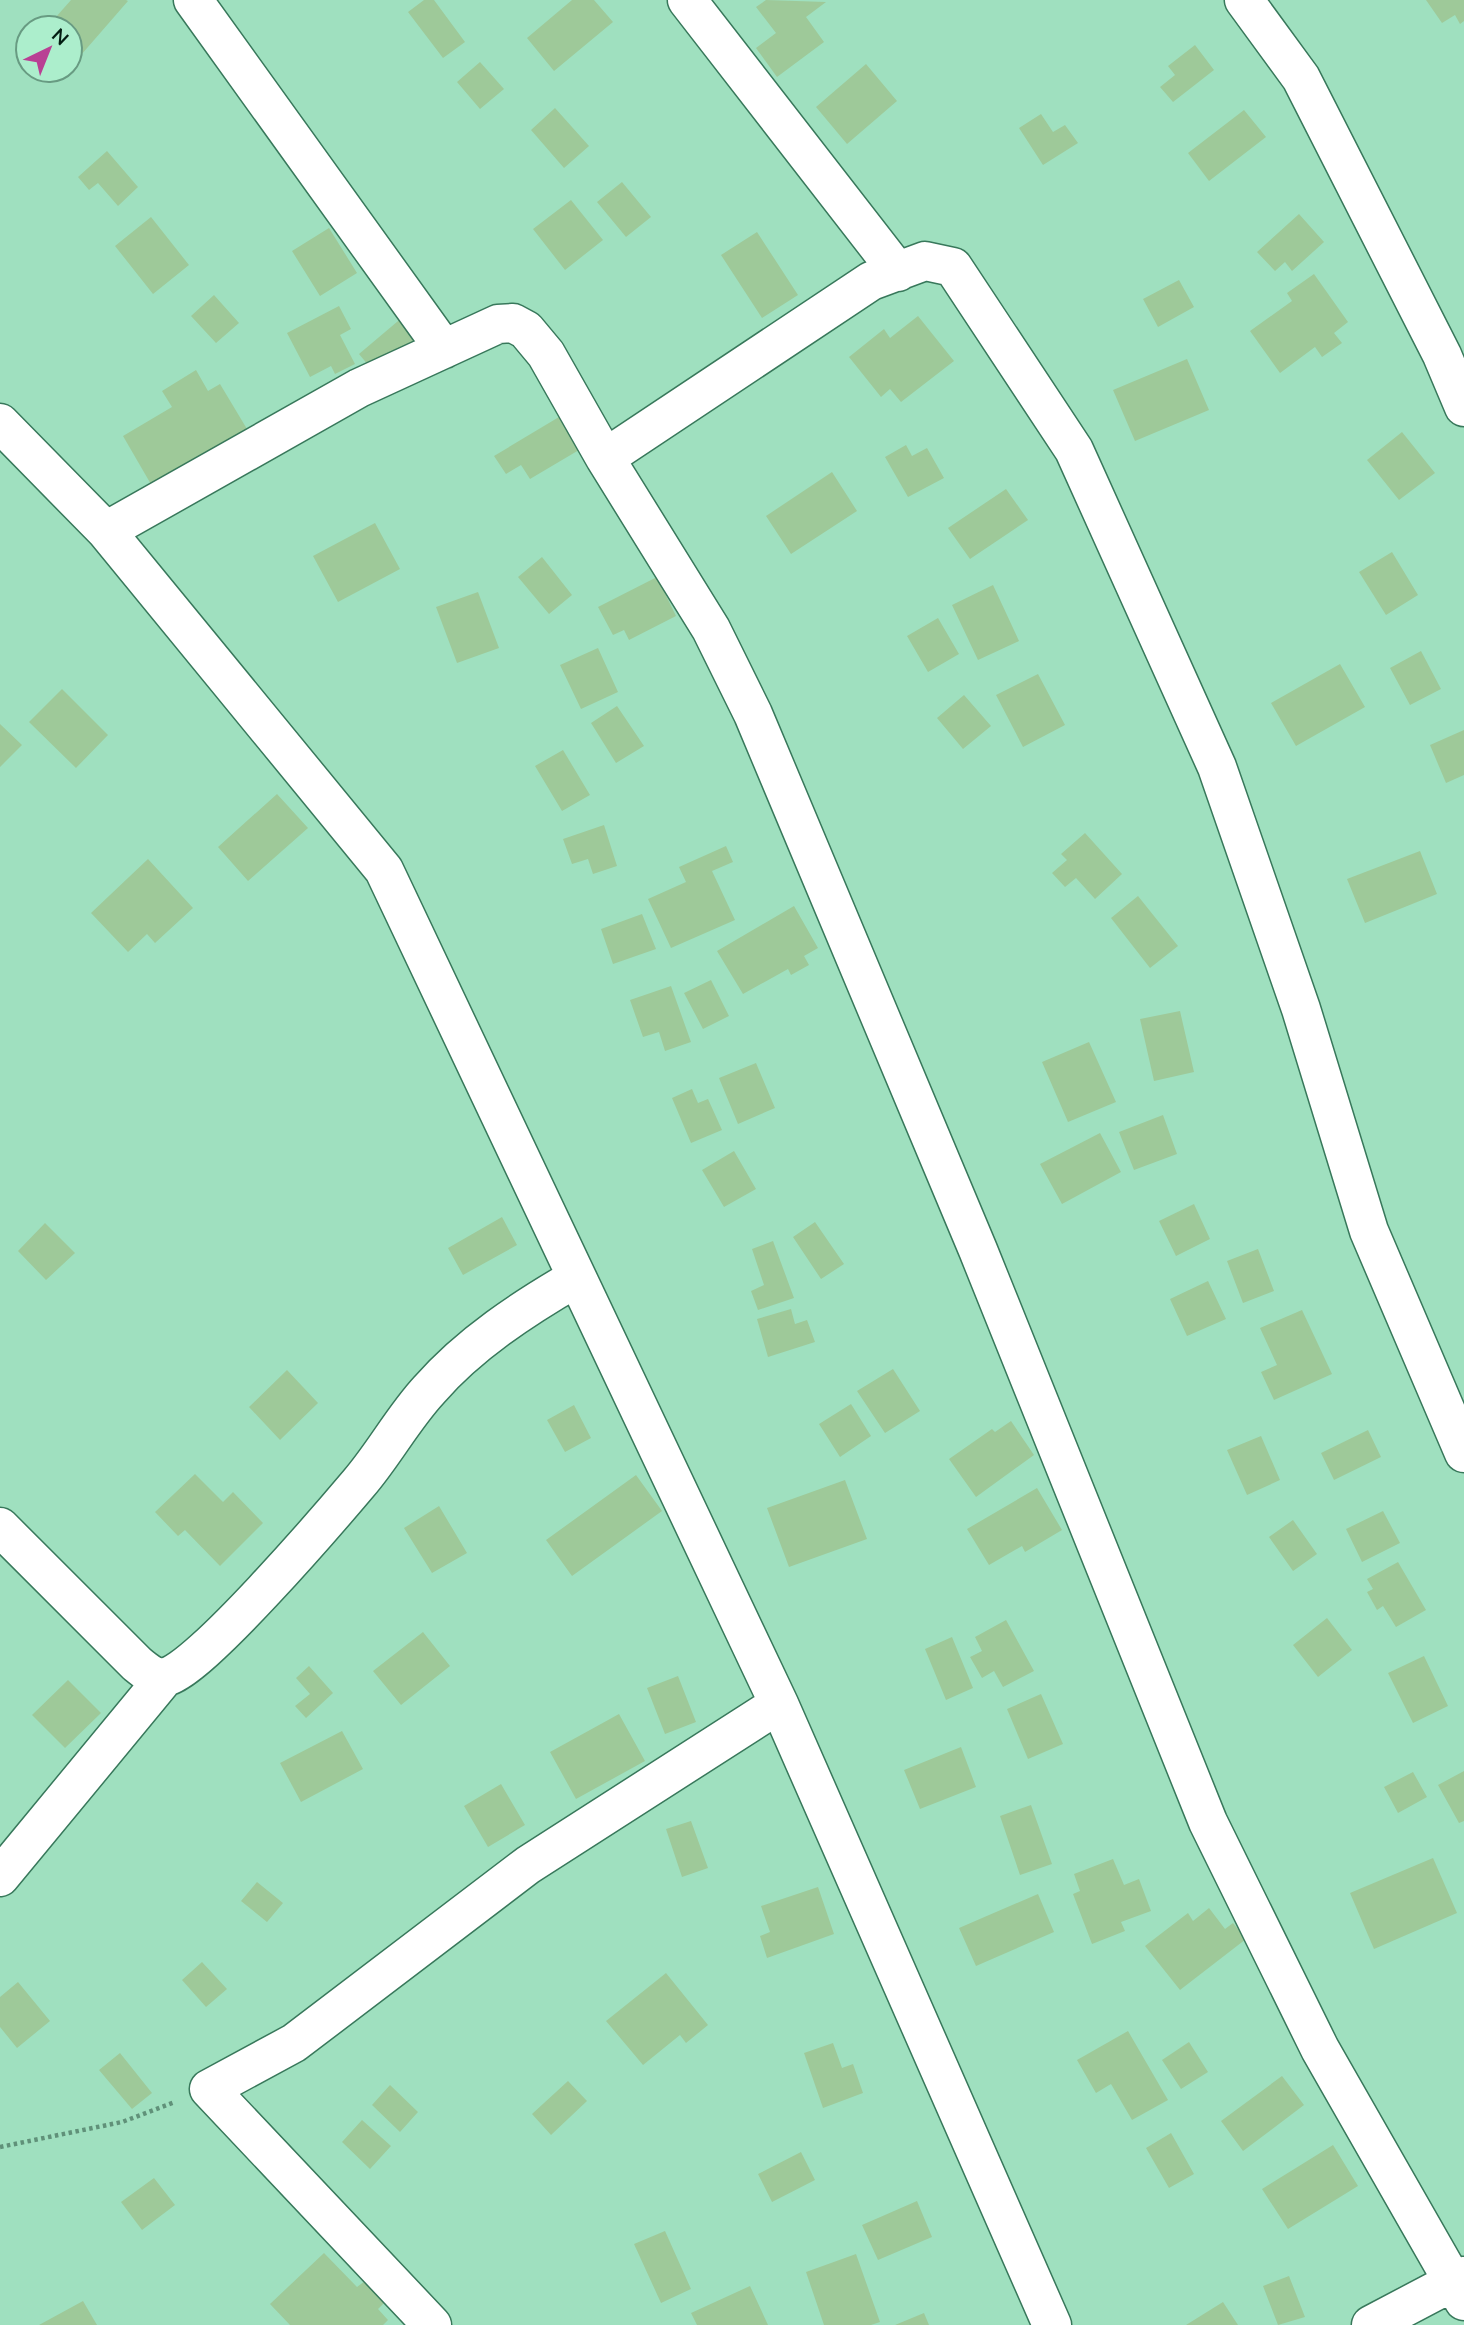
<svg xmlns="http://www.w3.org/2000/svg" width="1464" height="2325" font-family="Mulish,sans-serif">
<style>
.building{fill:#9ec999}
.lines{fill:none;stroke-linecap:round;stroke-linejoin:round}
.minor-casing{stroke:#38785b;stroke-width:41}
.path{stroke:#609179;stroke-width:4.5;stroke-dasharray:3.5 3.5;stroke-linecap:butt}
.minor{stroke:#fff;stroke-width:38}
</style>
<rect width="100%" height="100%" fill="#9fe0bf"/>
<path class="building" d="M71,0h55l2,1 -47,54 -11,-10v-17l-22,-2z
M424,0h10l31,42 -22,16 -35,-46z
M572,0h22l19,22 -59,49 -27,-33z
M766,0l60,2 -20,15 18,25 -47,35 -21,-29 20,-15 -20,-26z
M1426,0h38v21l-4,3 -5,-9 -13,8z
M1195,45l19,25 -41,32 -13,-15 15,-12 -7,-9z
M480,62l24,27 -24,20 -23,-27z
M866,64l31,37 -50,43 -31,-37z
M555,108l34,38 -25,22 -33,-38z
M1244,110l22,27 -57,44 -21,-28z
M1041,114l12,18 12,-7 13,18 -35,22 -24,-37z
M107,151l31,36 -20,19 -20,-23 -9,7 -11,-13z
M622,182l29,35 -25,20 -29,-35z
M571,200l32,40 -38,30 -32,-41z
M1299,214l25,28 -32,29 -7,-9 -10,9 -18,-19z
M151,217l38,48 -36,29 -38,-48z
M329,228l28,45 -37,23 -28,-45z
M757,232l41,63 -36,23 -41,-63z
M1314,274l34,48 -14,11 8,10 -20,14 -7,-10 -35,26 -30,-42 42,-30 -5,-8z
M1179,280l15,27 -36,20 -15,-28z
M214,295l25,28 -23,20 -25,-27z
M339,306l12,23 -11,6 15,29 -20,10 -4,-8 -21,11 -23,-44z
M404,316l22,26 -12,11 -7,-8 -33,27 -15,-18z
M918,316l36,45 -53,41 -11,-13 -9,8 -32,-40 35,-28 6,9z
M1187,359l22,51 -74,31 -22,-51z
M196,370l12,21 12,-7 27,45 -95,57 -29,-50 49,-29 -10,-16z
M559,417l20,33 -49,29 -9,-14 -15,9 -12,-18z
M1402,432l33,41 -36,27 -32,-40z
M906,445l6,11 15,-8 17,30 -36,19 -23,-40z
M832,472l25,39 -66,43 -25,-38z
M1006,489l22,31 -58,39 -22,-31z
M375,523l25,46 -62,33 -25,-46z
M1392,552l26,43 -32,20 -27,-43z
M542,557l30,38 -23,19 -31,-37z
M657,577l19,39 -47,24 -5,-10 -11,5 -15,-28z
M993,585l26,56 -41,19 -26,-55z
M478,592l21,56 -42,15 -21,-56z
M938,618l21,36 -31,18 -21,-36z
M598,648l20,44 -37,17 -21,-44z
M1421,651l20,38 -31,16 -20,-37z
M1340,664l25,43 -69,39 -25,-43z
M1038,674l27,51 -42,22 -27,-52z
M62,689l46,46 -32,33 -47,-46z
M964,695l27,31 -28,23 -26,-31z
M617,706l27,40 -28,17 -25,-40z
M0,724l22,21 -22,22z
M1464,730v45l-18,8 -16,-38z
M563,750l27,45 -28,16 -27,-45z
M277,794l31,34 -60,53 -30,-34z
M604,825l13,41 -24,8 -5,-15 -16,5 -9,-25z
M1085,833l37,41 -27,25 -19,-21 -11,9 -13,-14 15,-13 -6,-6z
M726,846l7,16 -21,9 23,49 -64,28 -23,-49 38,-17 -7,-15z
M1420,851l17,43 -72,29 -18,-44z
M148,859l45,49 -38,35 -8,-9 -19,18 -37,-39z
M1138,896l40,50 -28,22 -39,-50z
M794,906l24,42 -14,8 5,9 -18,10 -3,-6 -45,25 -26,-43z
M642,914l14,35 -43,15 -12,-35z
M711,980l18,36 -26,13 -19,-36z
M671,986l20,56 -26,9 -6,-19 -16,5 -13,-37z
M1180,1011l14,61 -40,9 -14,-62z
M1089,1042l27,60 -48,20 -26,-60z
M756,1063l19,45 -37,16 -19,-46z
M692,1089l6,14 10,-4 14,31 -31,13 -19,-45z
M1163,1115l14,39 -43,16 -15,-38z
M1100,1133l21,39 -59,32 -22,-40z
M734,1151l22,38 -32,18 -22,-37z
M1194,1204l16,35 -34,17 -17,-35z
M502,1217l15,28 -54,30 -15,-27z
M815,1222l29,42 -23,15 -28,-42z
M45,1223l30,30 -29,27 -28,-29z
M773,1241l21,57 -36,12 -7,-19 13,-6 -12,-36z
M1258,1249l16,42 -31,12 -16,-42z
M1208,1281l18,38 -39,17 -17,-37z
M791,1309l4,15 12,-4 8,22 -47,15 -11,-38z
M1302,1310l30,64 -58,26 -13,-28 16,-7 -17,-37z
M893,1369l27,42 -35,22 -28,-42z
M287,1370l31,33 -38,37 -31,-33z
M851,1404l20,32 -31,21 -21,-33z
M574,1405l17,33 -26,14 -18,-32z
M1011,1421l23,34 -58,42 -27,-38 43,-30 3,3z
M1368,1430l13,27 -47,23 -13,-27z
M1261,1436l19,44 -33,15 -20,-45z
M195,1474l28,28 10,-10 30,31 -43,43 -35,-36 -7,6 -23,-24z
M636,1475l26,36 -90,65 -26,-36z
M845,1480l22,59 -78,28 -22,-59z
M1037,1488l25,42 -37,22 -3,-6 -33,19 -22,-36z
M439,1506l28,47 -35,20 -28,-45z
M1383,1511l17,32 -38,19 -16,-33z
M1293,1520l24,34 -24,17 -24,-34z
M1398,1562l28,48 -30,17 -13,-21 -6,4 -10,-18 6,-3 -6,-10z
M1327,1618l25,32 -34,27 -25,-32z
M1006,1620l28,51 -31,16 -9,-16 -12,7 -12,-21 12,-6 -7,-14z
M423,1632l27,34 -49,39 -28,-34z
M952,1637l21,51 -27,12 -21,-51z
M1424,1656l24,50 -35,17 -25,-50z
M309,1666l24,27 -27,25 -11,-12 15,-12 -14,-16z
M678,1676l18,46 -31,12 -18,-46z
M68,1680l33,33 -36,35 -33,-33z
M1041,1694l22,50 -35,15 -21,-50z
M619,1714l26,47 -69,38 -26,-47z
M342,1731l21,38 -62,33 -21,-39z
M961,1747l15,40 -56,22 -16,-39z
M1464,1771v50l-5,2 -21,-38z
M1413,1772l14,25 -29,16 -14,-26z
M501,1784l24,41 -37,22 -24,-41z
M1031,1805l21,59 -32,11 -20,-59z
M691,1821l17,47 -26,9 -16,-48z
M1433,1858l24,55 -83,36 -24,-56z
M1113,1859l11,26 15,-6 12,32 -30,11 4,9 -33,13 -19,-50 7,-3 -6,-17z
M257,1882l26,21 -16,19 -26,-21z
M818,1887l16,47 -67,24 -7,-22 10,-4 -9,-26z
M1038,1894l16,38 -78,34 -17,-38z
M1209,1908l16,21 8,-6 13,16 -66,51 -35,-44 43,-33 5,8z
M202,1962l25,27 -21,18 -24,-27z
M666,1973l42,52 -22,18 -6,-8 -37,30 -37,-44z
M18,1982l32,39 -33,27 -17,-21v-30z
M1128,2031l40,69 -36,20 -21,-36 -15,9 -19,-33z
M1189,2042l19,30 -27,17 -19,-29z
M833,2043l9,25 11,-4 10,29 -40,15 -19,-55z
M120,2053l32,40 -20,16 -33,-39z
M1282,2076l22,29 -61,46 -22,-30z
M568,2081l19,20 -36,34 -19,-21z
M390,2085l28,27 -18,20 -28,-27z
M362,2120l29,26 -21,23 -28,-27z
M1171,2133l23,41 -25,14 -23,-40z
M1333,2145l25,41 -70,43 -26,-40z
M801,2152l14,28 -43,22 -14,-28z
M154,2178l21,27 -33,25 -21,-28z
M917,2201l15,36 -54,23 -16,-35z
M665,2231l26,58 -30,14 -27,-59z
M324,2253l33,34 8,-6 20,21 -7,7 10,11 -5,5h-93l-20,-21z
M856,2254l24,68 -9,3h-47l-18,-53z
M1289,2276l16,41 -27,8 -15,-39z
M750,2286l18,39h-71l-6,-12z
M83,2301l14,24h-58z
M1223,2302l15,23h-52z
M924,2313l5,12h-34z"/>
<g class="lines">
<g class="minor-casing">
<path id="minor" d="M193,0l251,349
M687,0l211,272
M1244,0l57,78 141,277 22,52
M0,423l106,108 278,339 395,834 273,621
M605,458l266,-177 54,-20 28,6 121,183 143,317 84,242 68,222 95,222
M106,531l253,-143 139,-64 15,-1 13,7 20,24 59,104 106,171 42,85 225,536 230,572 112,227 144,252
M0,1527l137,137c9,7 17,15 28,13 31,-3 167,-162 194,-194 25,-29 44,-65 70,-93 40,-46 95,-82 147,-112
M0,1877l165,-200
M432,2325l-223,-236 85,-46 234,-178 251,-161
M1371,2325l93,-49"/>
</g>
<path class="path" d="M0,2147l122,-25 53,-20"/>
<use href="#minor" class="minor"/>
</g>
<g transform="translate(49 49) rotate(43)"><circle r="33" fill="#aceecc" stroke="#689b82" stroke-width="2"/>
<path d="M0-5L12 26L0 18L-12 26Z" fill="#b94094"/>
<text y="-10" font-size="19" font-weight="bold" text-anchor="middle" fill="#031e12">N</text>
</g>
</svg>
